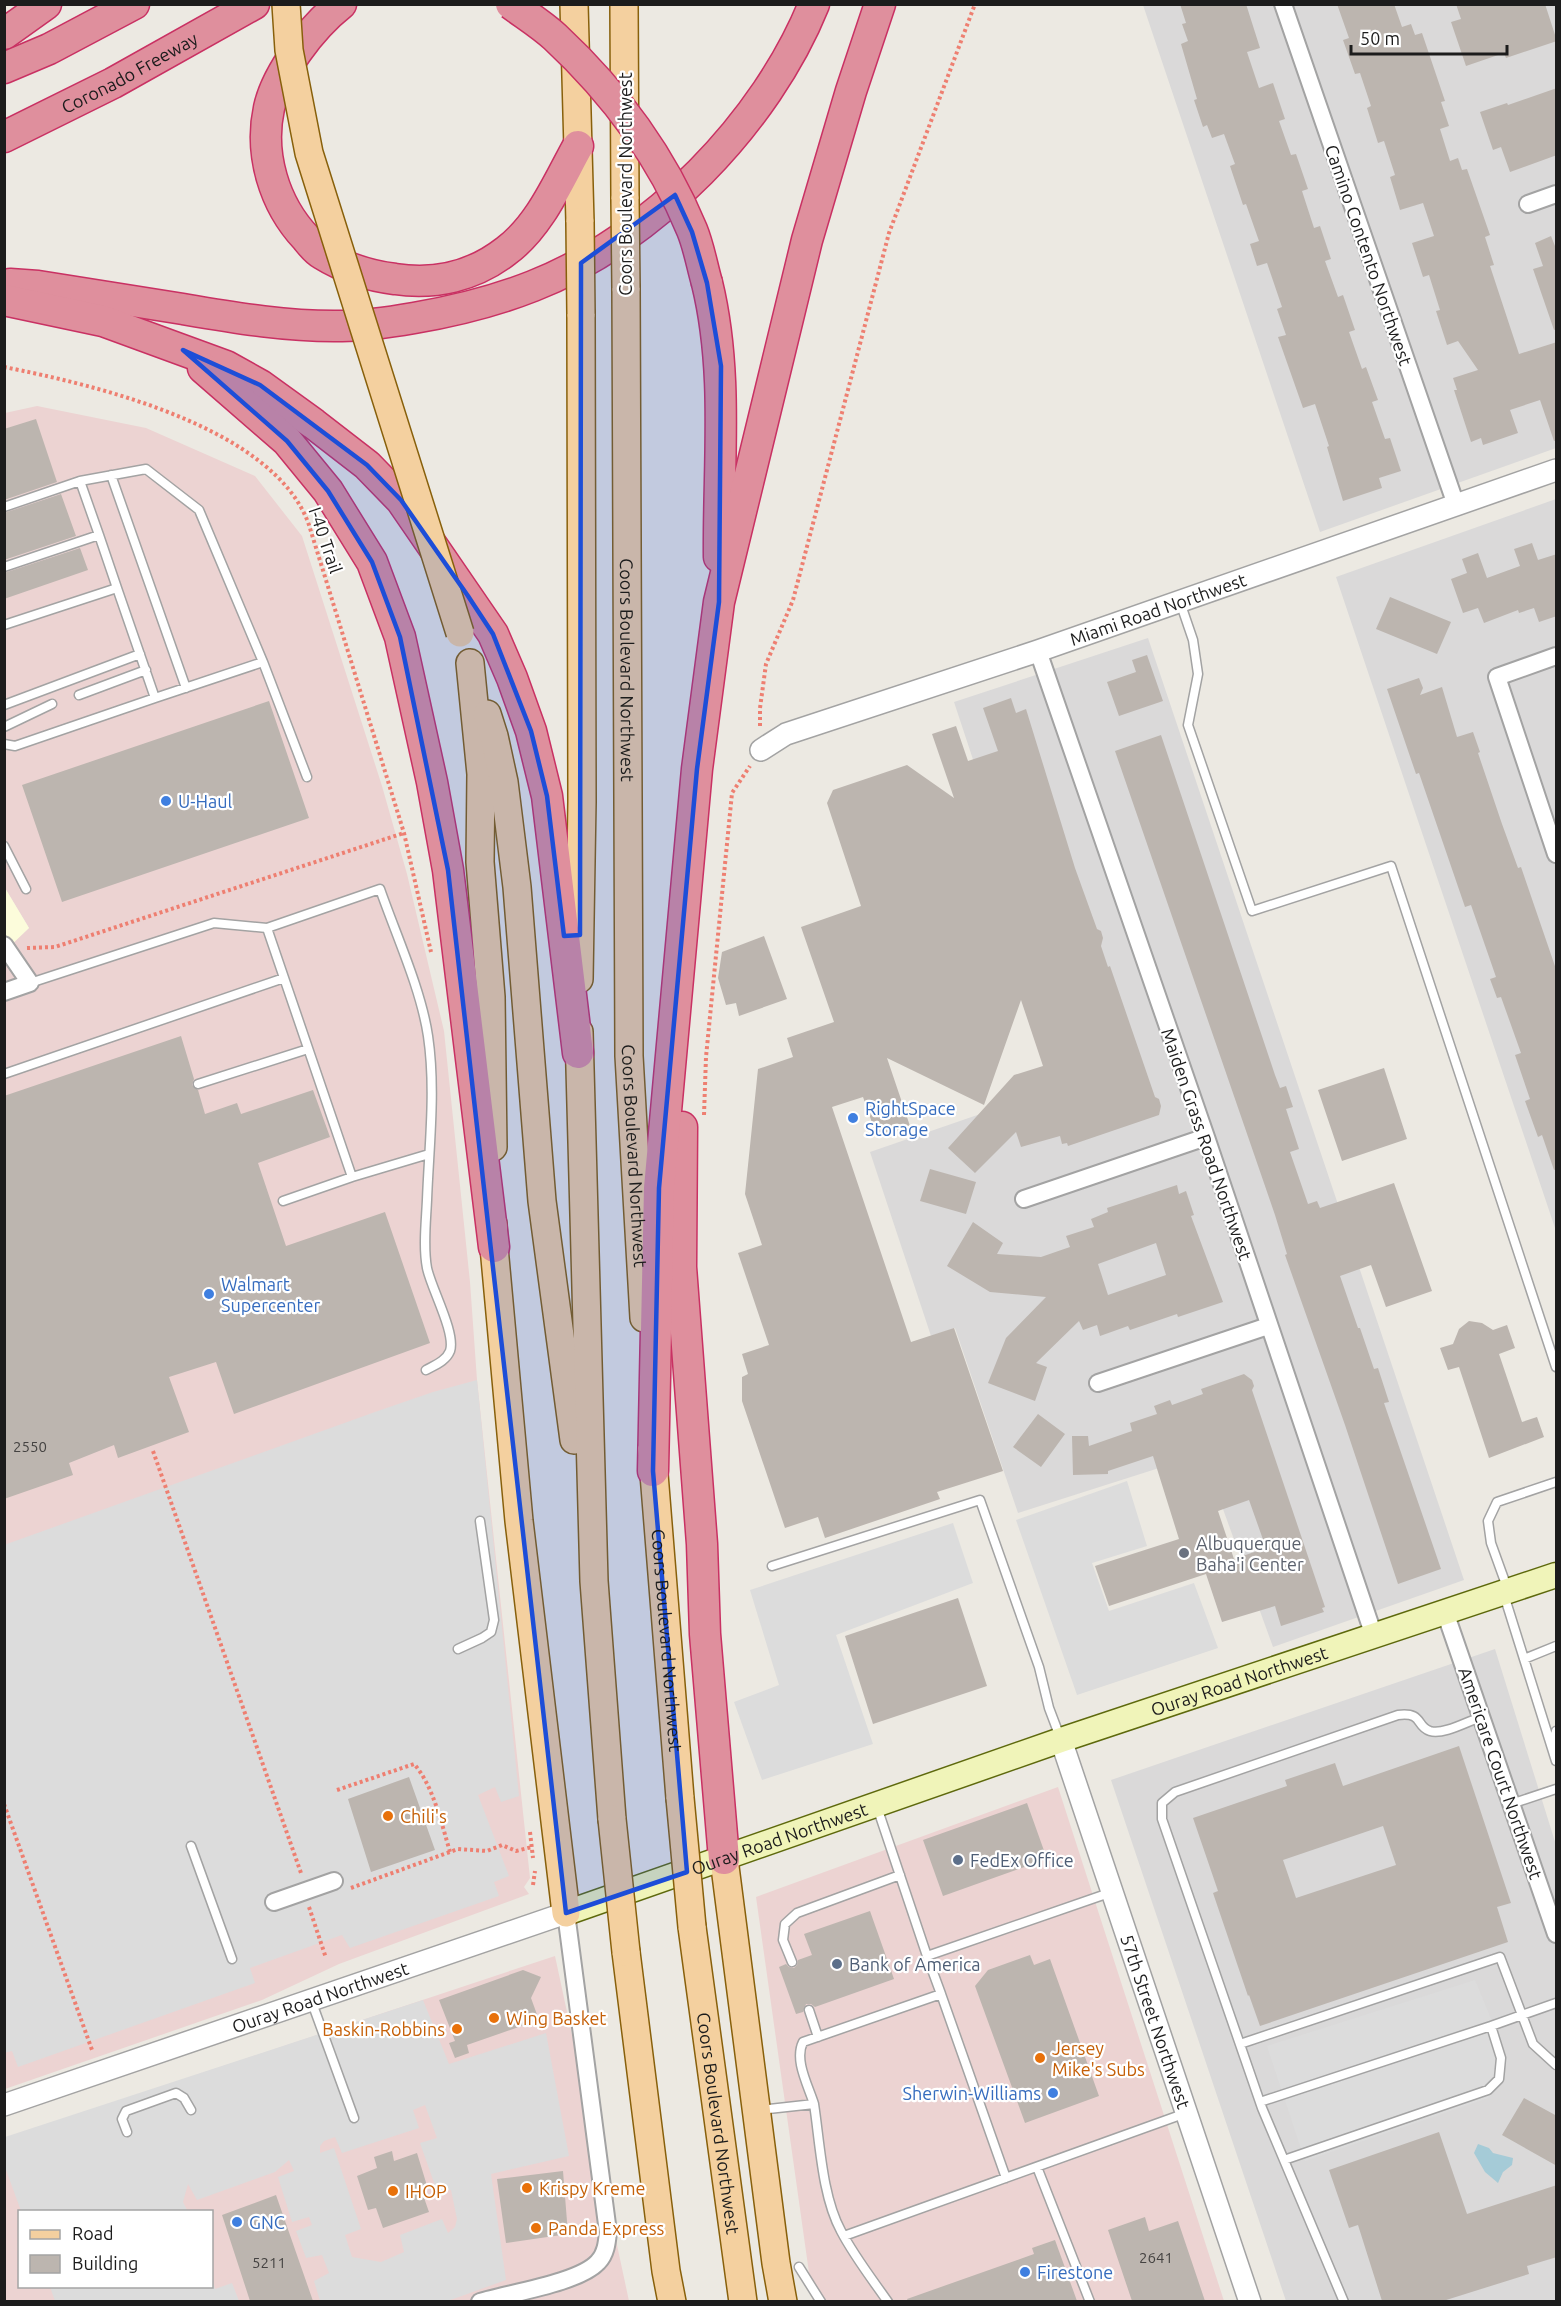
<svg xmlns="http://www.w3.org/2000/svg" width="1561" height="2306" font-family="Ubuntu,sans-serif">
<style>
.residential{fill:#dad9d9}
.commercial{fill:#ecd3d2;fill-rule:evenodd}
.education{fill:#fcfcdb}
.parking{fill:#dcdcdc;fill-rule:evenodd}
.water{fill:#a5cbd7}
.building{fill:#bcb5af;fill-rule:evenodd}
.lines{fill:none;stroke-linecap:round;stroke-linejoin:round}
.service-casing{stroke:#a3a3a3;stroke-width:11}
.minor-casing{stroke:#a3a3a3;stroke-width:20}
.tertiary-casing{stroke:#a3a3a3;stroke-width:24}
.secondary-casing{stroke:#5e690d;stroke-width:27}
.primary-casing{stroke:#88600b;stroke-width:30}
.motorway-casing{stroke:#c93163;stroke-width:33}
.path{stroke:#ee7f71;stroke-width:4;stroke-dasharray:3 3;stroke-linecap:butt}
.service{stroke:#fff;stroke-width:8}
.minor{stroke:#fff;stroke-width:16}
.tertiary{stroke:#fff;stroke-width:21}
.secondary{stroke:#f0f4b9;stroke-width:24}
.primary{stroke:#f4d09f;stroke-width:27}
.motorway{stroke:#df8f9d;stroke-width:30}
.primary-bridge-casing{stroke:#88600b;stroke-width:30;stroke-linecap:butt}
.motorway-bridge-casing{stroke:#c93163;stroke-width:33;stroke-linecap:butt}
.primary-bridge{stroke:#f4d09f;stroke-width:27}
.motorway-bridge{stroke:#df8f9d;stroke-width:30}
.marked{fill:#1d4ed8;fill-opacity:0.2;stroke:#1d4ed8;stroke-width:4.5;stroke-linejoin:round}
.shop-dot{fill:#3f7fe0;stroke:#fff;stroke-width:2}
.worship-dot{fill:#6b7280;stroke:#fff;stroke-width:2}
.food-dot{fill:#e8710a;stroke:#fff;stroke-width:2}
.service-dot{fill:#5c6f8a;stroke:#fff;stroke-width:2}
.labels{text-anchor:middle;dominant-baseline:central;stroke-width:4.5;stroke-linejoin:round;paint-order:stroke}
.number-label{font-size:15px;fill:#444241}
.street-label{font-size:18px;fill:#1c1c1c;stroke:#fff}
.shop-label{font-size:18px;fill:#366cbe;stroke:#fff;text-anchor:start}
.worship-label{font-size:18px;fill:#5b616d;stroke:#fff;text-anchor:start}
.food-label{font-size:18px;fill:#c56008;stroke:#fff;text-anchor:start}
.service-label{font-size:18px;fill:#4e5e75;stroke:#fff;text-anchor:start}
</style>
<rect width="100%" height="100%" fill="#ece9e2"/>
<path class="residential" d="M1143,5h413v443l-236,84z
M1556,499v732l-220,-654z
M1148,638l316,942 -191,67 -70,-193 -185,59 -63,-185 -24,8 -61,-184 209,-72 -125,-378z
M1495,1649l61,196v456h-270l-175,-521z"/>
<path class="commercial" d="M37,406l109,22 109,48 47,60 80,250 25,88 37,157 26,251 7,98 53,498 -6,9 5,7 -190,70 -77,36 -257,89 -1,-1138 25,-23 -24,-40v-475z
M1058,1787l166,514h-411l-57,-404z
M555,1956l74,345h-624l-1,-162zM20,2212h192v74h-192z"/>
<path class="education" d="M5,888l24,40 -24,23z"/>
<path class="parking" d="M477,1380l42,416 -18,6 -6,-15 -17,8 31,81 -15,6 5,14 -149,52 -8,-13 -92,33 5,15 -237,84 -6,-16 -8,2v-508l371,-133 58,-20z
M1127,1481l20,65 -55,17 17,48 85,-28 24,65 -141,47 -61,-175z
M953,1523l20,60 -137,52 37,109 -111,36 -28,-78 45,-17 -29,-95z
M1475,1980l33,80 -20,38 -183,63 -38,-115z
M423,2000l26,64 97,-31 23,123 -78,18 15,106 -61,22 -125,-1 -6,-20 15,-8 -7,-18 -16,3 -10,-27 16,-6 -3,-8 -17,5 -14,-45 16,-6 -5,-11 -14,12 -78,28 -9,-16 -5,18 5,10 -167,-1 -16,-44v-30zM425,2105l12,33 -17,5 17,48 14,-1 6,29 -2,8 -7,6 -6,-14 -42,16 4,17 -23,10 -29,-5 -7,-22 16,-6 -27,-81 -14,5v-7l4,-5 11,-4 7,16 77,-25 -6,-18z
M212,2278l3,11 17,-6 7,18h-184l-5,-14 162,-1z"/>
<path class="water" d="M1478,2144l11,4 4,5 20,5 -1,7 -9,7 -5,11 -13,-11 -11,-19z"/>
<path class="building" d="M1180,4h66l14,44 -13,4 12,36 14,-5 12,36 -6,2 12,34 5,-1 12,35 -6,2 12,37 6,-2 11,33 -6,2 13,36 5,-2 12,35 -6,2 13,37 4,-2 12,33 -6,2 13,37 5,-1 11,33 -22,7 3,10 -39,13 -16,-54 2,-1 -14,-42 -12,4 -25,-71 8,-2 -9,-26 5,-2 -15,-44 -10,3 -7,-22 9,-3 -13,-37 -3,1 -13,-39 5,-2 -11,-30 -12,4 -5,-13 -4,2 -9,-27 3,-1 -16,-55 7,-3 -6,-17 4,-1z
M1337,4h57l8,23 9,-3 4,11 7,-2 23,68 -4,1 8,24 -9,3 10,32 8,-3 4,12 5,-1 23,66 -5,2 9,28 -4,1 29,88 38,-12v98l-3,1 -14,-41 -30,10 8,23 -35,12 -2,-7 -10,4 -17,-52h3l-4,-12 25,-8 -20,-29 -11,4 -11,-34 4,-1 -11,-35 -6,2 -11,-34 22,-7 -11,-33 -23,7 -10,-33 5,-2 -11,-34 -6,2 -11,-35 4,-2 -11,-33 -5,1 -12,-34 6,-2z
M1456,4h89l12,37 -51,17 -2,-5 -38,13 -15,-44 10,-3z
M1557,88v67l-47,17 -9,-25 -8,3 -13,-38 27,-9 1,2z
M1551,236l6,15v78l-3,1 -21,-61 10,-3 -8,-23z
M36,419l21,63 -53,18v-71z
M61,494l15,42 -72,24v-47z
M1532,543l6,17 19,-6v62l-18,6 -5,-14 -15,5 -1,-3 -34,13 -6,-15 -15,5 -12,-34 16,-6 -5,-14 16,-6 9,25 33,-12 -6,-17z
M80,548l8,22 -84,29v-26z
M1390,597l61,25 -14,32 -61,-25z
M1147,655l16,46 -44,15 -12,-34 29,-10 -4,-12z
M1419,678l4,10 -3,7 22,-8 15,50 16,-5 7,20 -2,1 24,71 16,44 3,-1 36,105v197l-3,1 -12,-35 -4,2 -13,-36 5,-2 -15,-44 6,-2 -20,-56 -4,1 -7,-19 6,-2 -25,-72 -6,2 -46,-134 -3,1 -29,-85z
M1011,698l5,15 10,-4 49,159 22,61 4,2 2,7 -2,8 7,21 2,-1 45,131 4,2 2,7 -2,9 -91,31 -1,-3 -5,1 -2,-8 -39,11 -5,-15 -41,41 -27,-25 66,-73 29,-9 -22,-66 -37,105 -97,-47 23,68 -33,11 -14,-40 -31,10 79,235 43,-14 49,143 -66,21 3,7 -115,39 -7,-21 -33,11 -43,-127v-24l6,-3 -6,-20 27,-9 -31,-92 24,-8 -17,-51 13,-125 35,-12 -6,-19 47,-16 -33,-95 60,-21 -34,-103 6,-13 74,-25 47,33 -22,-64 24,-8 12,35 30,-10 -15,-43z
M269,701l40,117 -247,84 -40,-117z
M1161,735l114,340 5,13 6,-2 7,21 -7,2 13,40 -9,3 18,52 9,-3 3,7 74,-25 38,108 -46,16 -15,-42 -31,11 18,52h2l14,41 4,-1 11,34 -5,1 57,166 -43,15 -53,-159 -60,-170 2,-1 -12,-39 -160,-464z
M764,936l23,63 -48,17 -3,-13 -10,2 -8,-27 4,-26z
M181,1036l13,43 -2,6 6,5 7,24 32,-11 4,11 72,-24 17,47 -72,26 28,83 99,-34 45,131 -196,71 -18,-52 -47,15 20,55 -71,26 -4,-13 -45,18 4,12 -69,24v-403z
M1384,1068l23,71 -65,22 -24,-71z
M930,1169l46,13 -10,32 -46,-13z
M1177,1185l2,9 7,-3 8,24 -3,1 32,86 -45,15 -1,-3 -47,16 -2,-4 -28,10 -3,-11 -14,5 -4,-9 -43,42 11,4 -12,34 -47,-18 18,-45 40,-41 -56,-5 -43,-26 26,-44 30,21 -6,11 44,3 29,-10 -4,-11 28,-9 -3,-8 17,-7 -1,-4zM1156,1243l10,32 -58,20 -10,-31z
M1469,1321l13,2 11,7 14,-5 8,23 -16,6 23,68 15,-5 7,20 -55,21 -30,-91 -11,3 -8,-22 13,-4 6,-15z
M1244,1374l8,6 2,6 -2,4 73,217 -3,1 2,4 -43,14 -6,-20 -53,16 -16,-48 -97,32 -14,-40 84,-27 -26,-83 -45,15v3l-35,1 -1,-39h16l1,10 43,-15 -2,-8 27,-9 -3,-8 16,-6 2,5 31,-11 -2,-5zM1249,1500l17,48 -32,11 -16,-48z
M1038,1414l27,20 -24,33 -28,-20z
M958,1598l29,88 -114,38 -28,-88z
M1459,1746l52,157 -14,4 11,35 -248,84 -11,-31 -1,1 -35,-103 5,-2 -25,-73 94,-32 -2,-6 50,-17 8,23zM1383,1826l13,39 -100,33 -13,-38z
M409,1777l26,73 -64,22 -23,-73z
M1027,1803l20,56 -104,37 -20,-56z
M870,1911l24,68 -79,28 -4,-3h-5l-3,8 -7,2 -17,-47 7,-3 3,3 5,1 3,-3 1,-5 14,-5 -8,-21z
M1030,1955l4,10 16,-6 49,137 -74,27 -50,-137 13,-16z
M523,1970l18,7 -10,21 8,22 -72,25 2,8 -14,5 -6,-15 6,-2 -16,-41z
M1524,2098l33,18v50l-55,-31z
M1439,2132l28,82 90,-29v72l-30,9 2,8 -86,27h-61l-24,-76 -9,3 -20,-58z
M392,2151l2,10 23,-8 11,36 -6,3 7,20 -46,16 -7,-20 -8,2 -11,-34 20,-8 -3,-11z
M563,2171l5,63 -62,9 -9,-64z
M276,2195l37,106h-63l-28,-86z
M1145,2217l4,14 29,-10 27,80h-73l-24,-71z
M1055,2240l22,61h-169l-1,-2 127,-45 -2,-6z"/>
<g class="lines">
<g class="service-casing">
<path id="service" d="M111,475l75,213
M80,481l66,-12 53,41 64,152 -108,36
M4,507l76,-26 19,54 -95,32
M1180,602l13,38 5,34 -10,51 64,186 139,-45 165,501
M4,625l113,-37 -18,-53
M263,662l44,115
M79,695l67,-25
M4,705l136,-51
M4,727l48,-23
M4,744l11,2 140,-48 -38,-110
M4,846l22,43
M30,983l184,-60 53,5
M4,1074l280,-96
M198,1084l110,-35
M283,1201l69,-24
M426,1370c9,-5 20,-9 24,-19 6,-18 -19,-63 -23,-83 -4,-21 -1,-46 0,-68 2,-54 9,-110 1,-164 -7,-47 -32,-101 -48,-147l-113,39 85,249 77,-23
M772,1566l208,-66 59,167 10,41 11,29
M1508,1590l-17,-47 -3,-22 9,-19 59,-20
M1504,1595l52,166
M458,1649l24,-11 9,-6 3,-12 -14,-99
M1524,1659l32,-13
M1552,1746l4,-15
M1511,1804l45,-15
M877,1807l50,149 185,-64
M191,1846l41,113
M792,1962l-9,-22 2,-16 12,-11 103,-38
M941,1994l65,184
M311,2000l43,118
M809,2010l9,27
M1240,2044l260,-87 33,87 23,21
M1260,2102l231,-76
M814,2104c-6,-19 -20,-44 -11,-62l138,-48 -14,-38
M760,2110l54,-6c6,39 8,92 27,127 13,25 31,48 47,71
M127,2132l-5,-13 4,-8 50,-18 8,5 7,12
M1284,2160l204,-70 11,-11 2,-21 -10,-32 65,-23
M1037,2167l53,135
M844,2236l342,-123
M799,2267l22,35
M1344,2302l-82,-194 -100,-289v-16l13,-11 223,-77c26,-3 17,11 32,16 14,4 38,-10 51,-14"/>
</g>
<g class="minor-casing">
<path id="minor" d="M1283,4l173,501
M1528,204l28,-10
M1038,651l168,486 168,499
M1556,656l-59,21 59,177
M4,945l26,38 -26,9
M1024,1199l182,-62
M1098,1383l170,-57
M1445,1612l111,322
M274,1902l60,-21
M480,2302c29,-9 99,-19 118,-40 8,-8 9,-20 10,-30l-42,-319"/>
</g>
<g class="tertiary-casing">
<g id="tertiary">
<path id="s1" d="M761,750l25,-16 252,-83 518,-181"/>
<path id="s2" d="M1061,1740l189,562"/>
<path id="s3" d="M4,2105l562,-192"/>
</g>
</g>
<g class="secondary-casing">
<g id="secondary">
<path id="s4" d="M566,1913l495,-173 495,-165"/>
</g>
</g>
<g class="primary-casing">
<g id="primary">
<path d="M574,4l6,218"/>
<path d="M624,4l1,195"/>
<path id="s5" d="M626,288l3,768 15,262"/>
<path d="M470,663l11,111 -1,88 11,135 2,150"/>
<path d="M487,714l7,22 10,46 13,105 25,314 32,239"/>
<path d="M579,979l3,-177 -1,-488"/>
<path d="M579,1032l15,549 18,238"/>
<path d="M493,1224l1,23 25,274 47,392"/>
<path id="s6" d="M652,1449l28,349"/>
<path d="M724,1859l52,404 7,39"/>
<path id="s7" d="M692,1927l51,375"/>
<path d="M626,1952l40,319 6,31"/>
</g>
</g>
<g class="motorway-casing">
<g id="motorway">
<path d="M341,4c-28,22 -64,68 -72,104 -10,46 5,96 37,130 5,6 10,13 16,16 21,13 48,22 73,25 40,6 79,-3 111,-28 34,-25 52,-69 72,-105"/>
<path d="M4,34l42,-30"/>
<path d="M4,68l45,-19 85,-45"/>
<path id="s8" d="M4,137l109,-54 141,-79"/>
<path d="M707,283c22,90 11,183 12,274"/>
<path d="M10,284l28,2c48,8 97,15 145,23 53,9 105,18 159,17 24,0 49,-4 72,-8 41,-7 81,-17 119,-32 120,-47 233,-163 281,-282"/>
<path d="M4,300l99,21 123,45 34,19 54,39 53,41 34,35 92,134 19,44 19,53 16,65 31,257"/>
<path d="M203,368l84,73 41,50 44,71 28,75 32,145 16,88 46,377"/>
<path d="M682,1127l-1,140 21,277 3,90 19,225"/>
<path d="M653,1471l6,-283 38,-419 22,-167 88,-362 44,-149 29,-87"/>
</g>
</g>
<path class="path" d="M4,367c91,18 271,60 305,158l95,308 27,119
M760,726v-18l6,-44 27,-64 96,-367 86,-229
M27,948l28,-1 349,-114
M704,1115l2,-58 26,-264 18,-27
M153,1451l148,422
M337,1790l77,-26c19,21 28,61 36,88
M4,1804l88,246
M530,1832l3,26
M533,1885l2,-14
M351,1888l107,-39 29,2 15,-6 14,6 16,-4
M309,1907l17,51"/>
<use href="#service" class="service"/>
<use href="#minor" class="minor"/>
<use href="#tertiary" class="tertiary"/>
<use href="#secondary" class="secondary"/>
<use href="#primary" class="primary"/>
<use href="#motorway" class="motorway"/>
<g class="primary-bridge-casing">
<path id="primary-bridge" d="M286,4l3,46 20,103 151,480
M625,199l1,89
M580,222l1,92
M680,1798l12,129
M612,1819l14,133"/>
</g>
<g class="motorway-bridge-casing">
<path id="motorway-bridge" d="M511,4c15,11 31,21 44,33 58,54 107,120 137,193 7,17 10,36 15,53"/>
</g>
<use href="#primary-bridge" class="primary-bridge"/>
<use href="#motorway-bridge" class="motorway-bridge"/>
</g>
<path class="marked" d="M675,195l17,37 15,51 14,83 -2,236 -22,167 -38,419 -6,283 34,401 -121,41 -118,-1043 -48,-233 -28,-75 -44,-71 -41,-50 -104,-91 77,35 107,80 34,35 67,96 25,38 38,97 16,65 17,140 16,-1 1,-672z"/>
<g class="shop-dot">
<circle cx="166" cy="801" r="6"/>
<circle cx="853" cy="1118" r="6"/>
<circle cx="209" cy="1294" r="6"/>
<circle cx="1053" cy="2093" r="6"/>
<circle cx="237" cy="2222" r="6"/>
<circle cx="1025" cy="2272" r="6"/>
</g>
<circle class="worship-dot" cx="1184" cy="1553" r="6"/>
<g class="food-dot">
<circle cx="388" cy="1816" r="6"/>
<circle cx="494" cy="2018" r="6"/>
<circle cx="457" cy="2029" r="6"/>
<circle cx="1040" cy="2058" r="6"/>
<circle cx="527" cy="2188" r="6"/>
<circle cx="393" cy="2191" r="6"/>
<circle cx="536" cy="2228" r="6"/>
</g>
<g class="service-dot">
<circle cx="958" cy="1860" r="6"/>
<circle cx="837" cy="1964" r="6"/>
</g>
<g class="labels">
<g class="number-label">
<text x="30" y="1446">2550</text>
<text x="1156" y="2257">2641</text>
<text x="269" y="2262">5211</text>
</g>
<g class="street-label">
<text stroke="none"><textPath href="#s8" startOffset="141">Coronado Freeway</textPath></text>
<text transform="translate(625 184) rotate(-90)">Coors Boulevard Northwest</text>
<text transform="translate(1369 255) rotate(71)">Camino Contento Northwest</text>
<text transform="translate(326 540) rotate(71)">I-40 Trail</text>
<text stroke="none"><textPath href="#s1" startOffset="422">Miami Road Northwest</textPath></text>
<text stroke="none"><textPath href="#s5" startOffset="382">Coors Boulevard Northwest</textPath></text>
<text transform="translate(1207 1144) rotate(71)">Maiden Grass Road Northwest</text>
<text stroke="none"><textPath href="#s5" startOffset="868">Coors Boulevard Northwest</textPath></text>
<text stroke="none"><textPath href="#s6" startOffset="192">Coors Boulevard Northwest</textPath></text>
<text stroke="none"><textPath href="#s4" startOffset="712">Ouray Road Northwest</textPath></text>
<text transform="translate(1501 1773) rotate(71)">Americare Court Northwest</text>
<text stroke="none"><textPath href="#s4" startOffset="226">Ouray Road Northwest</textPath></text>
<text stroke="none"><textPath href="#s3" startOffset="334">Ouray Road Northwest</textPath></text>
<text stroke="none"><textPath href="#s2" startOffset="297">57th Street Northwest</textPath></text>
<text stroke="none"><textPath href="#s7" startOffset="198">Coors Boulevard Northwest</textPath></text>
</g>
<g class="shop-label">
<text x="178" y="801">U-Haul</text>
<text x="865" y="1108">RightSpace<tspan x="865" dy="21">Storage</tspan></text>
<text x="221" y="1284">Walmart<tspan x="221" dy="21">Supercenter</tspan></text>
<text x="1041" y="2093" text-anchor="end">Sherwin-Williams</text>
<text x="249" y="2222">GNC</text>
<text x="1037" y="2272">Firestone</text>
</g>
<g class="worship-label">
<text x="1196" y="1543">Albuquerque<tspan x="1196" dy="21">Baha'i Center</tspan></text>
</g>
<g class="food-label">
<text x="400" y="1816">Chili's</text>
<text x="506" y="2018">Wing Basket</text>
<text x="445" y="2029" text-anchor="end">Baskin-Robbins</text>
<text x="1052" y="2048">Jersey<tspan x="1052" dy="21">Mike's Subs</tspan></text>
<text x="539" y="2188">Krispy Kreme</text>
<text x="405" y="2191">IHOP</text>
<text x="548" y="2228">Panda Express</text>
</g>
<g class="service-label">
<text x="970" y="1860">FedEx Office</text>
<text x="849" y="1964">Bank of America</text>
</g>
</g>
<rect width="1561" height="2306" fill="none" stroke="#1c1c1c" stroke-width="12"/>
<rect x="18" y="2210" width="195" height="78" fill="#ffffff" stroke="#a4a4a4" stroke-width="1.5"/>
<rect x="30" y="2230" width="30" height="9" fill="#f4d09f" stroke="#a4a4a4" stroke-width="1.5"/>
<text x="72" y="2240" font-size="18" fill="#1c1c1c">Road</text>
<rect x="30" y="2255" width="30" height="18" fill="#bcb5af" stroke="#a4a4a4" stroke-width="1.5"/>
<text x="72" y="2270" font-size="18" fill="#1c1c1c">Building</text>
<path d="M1351 45v9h156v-9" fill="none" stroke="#1c1c1c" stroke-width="3"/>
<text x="1360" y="45" font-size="18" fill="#1c1c1c" stroke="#ffffff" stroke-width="4.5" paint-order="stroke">50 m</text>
</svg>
